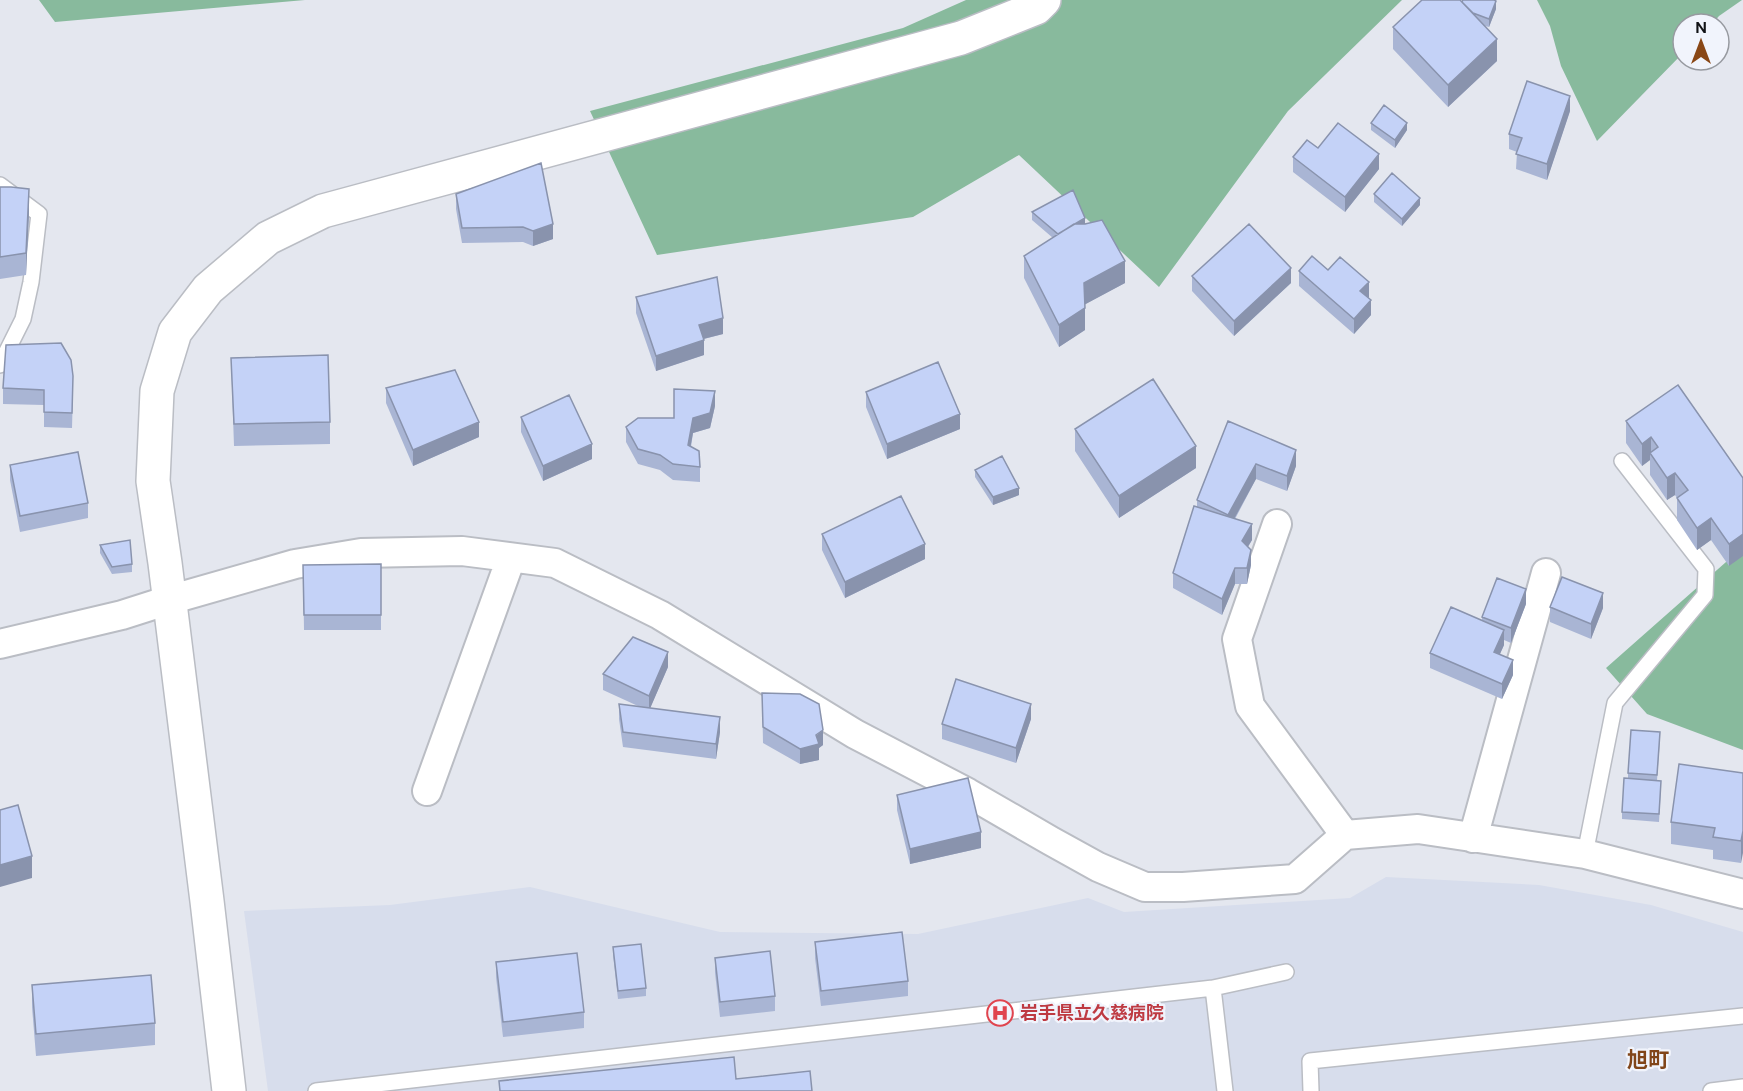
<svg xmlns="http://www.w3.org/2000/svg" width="1743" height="1091" font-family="'DM Sans','Noto Sans JP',sans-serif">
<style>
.built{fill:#d7ddec}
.forest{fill:#88ba9d}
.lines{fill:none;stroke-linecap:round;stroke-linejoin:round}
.service-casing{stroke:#babdc4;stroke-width:18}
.minor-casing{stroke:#babdc4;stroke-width:32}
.tertiary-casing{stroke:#babdc4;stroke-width:36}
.service{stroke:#fff;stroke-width:15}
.minor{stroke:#fff;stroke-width:28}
.tertiary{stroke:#fff;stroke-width:33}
.wall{fill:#a9b5d4}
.shaded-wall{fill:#8993ad}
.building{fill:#c4d2f7;stroke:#8993ad;stroke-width:1.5}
.labels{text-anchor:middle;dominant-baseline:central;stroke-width:4.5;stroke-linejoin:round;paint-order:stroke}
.health-label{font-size:18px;font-weight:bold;fill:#be3a42;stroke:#f1f4fc;text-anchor:start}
.quarter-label{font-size:21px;font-weight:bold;fill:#814519;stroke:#f1f4fc}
</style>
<rect width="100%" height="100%" fill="#e4e7ef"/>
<path class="built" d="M1386,877l153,8 112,20 92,27v159h-1475l-24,-180 146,-6 140,-18 190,45 198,2 170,-36 36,14 226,-14z"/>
<path class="forest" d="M39,0h266l-250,22z
M966,0h436l-114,111 -129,176 -140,-132 -106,62 -256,38 -67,-144 313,-83z
M1537,0h205l-23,16 -7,8h-29v29l-86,88 -36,-75 -11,-40z
M1743,547v203l-96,-36 -41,-46z"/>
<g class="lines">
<g class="service-casing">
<path id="service" d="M0,185l39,29 -8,68 -8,37 -23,46
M1585,854l30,-151 90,-108 1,-26 -84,-108
M1213,988l12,103
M316,1091l897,-103 73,-16
M1311,1091l-1,-30 433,-45
M1711,1091l32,-4"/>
</g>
<g class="minor-casing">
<path id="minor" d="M1277,524l-40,115 13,67 95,129
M0,644l122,-29 47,-15 126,-36 66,-11 101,-2 93,12 105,52 195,119 113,59 83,48 47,26 47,20h38l112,-8 50,-44 73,-6 167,25 158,40
M427,791l84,-233
M1473,838l73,-265"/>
</g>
<g class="tertiary-casing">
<path id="tertiary" d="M229,1091l-22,-190 -42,-338 -12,-82 4,-90 18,-59 33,-43 60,-51 55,-27 638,-173 75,-30 8,-8"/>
</g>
<use href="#service" class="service"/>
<use href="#minor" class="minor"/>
<use href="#tertiary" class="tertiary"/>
</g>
<path class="wall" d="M1462,2l34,7 -7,18 -4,-1 12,35 -49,46 -55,-58v-22z
M1570,111l-23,69 -31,-11 1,-17 -8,-3v-15z
M1371,123l36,7 -12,18 -24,-18z
M1318,148l61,21 -34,43 -52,-40v-15z
M0,187l29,24 -3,64 -26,4z
M456,194l97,45 -20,7 -10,-4 -61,1 -6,-34z
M1374,194l46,11 -18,21 -28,-24z
M1032,212l53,12 40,59 -40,21v26l-26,17 -35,-69v-22l29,-18 -21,-18z
M1299,271l70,26 -1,1 3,17 -17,19 -55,-48z
M1192,276l99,7 -57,53 -42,-45z
M636,297l87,37 -19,5v16l-48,16 -20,-58z
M231,358l99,64v22l-96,2z
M3,388l70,3 -1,37 -28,-1v-22l-41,-1z
M386,388l93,49 -66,29 -27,-63z
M866,392l94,37 -73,30 -21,-52z
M715,406l-5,22 -17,5 -2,14 9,20v15l-27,-2 -13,-10 -22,-6 -12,-22v-15l48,-9z
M521,417l71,42 -49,22 -22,-49z
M1228,421l68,45 -9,25 -31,-12 -21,40 17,21 -4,7 3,18 -4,19h-12l-13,31 -49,-27v-15l24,-66v-7z
M1626,421l117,57 -14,88 -18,-26 -14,10 -20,-30v-22l-2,-3 -8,5 -17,-25v-15l-8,6 -16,-23z
M1075,429l121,39 -77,50 -44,-67z
M10,465l78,38v15l-68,14 -10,-52z
M975,470l44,25 -26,10 -18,-28z
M822,534l103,25 -80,39 -23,-48z
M100,545l32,19v8l-20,2 -12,-21z
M381,564v66h-77l-1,-65z
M1526,604l-15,39 -7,-3v5l-4,9 13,21 -11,24 -72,-31v-15l52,-33v-3z
M1550,607l53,1 -12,31 -41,-17z
M668,667l-18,41 70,24 -4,27 -93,-12 -4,-28v-15l19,2 -35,-16v-16z
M762,693l61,52 -4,3v12l-19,4 -37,-21z
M1031,719l-15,44 -74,-24v-15z
M1660,740l-3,40 4,8 -2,34 -37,-3v-7l6,-34v-5z
M1743,773l-2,90 -28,-4v-9l-42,-6v-22z
M897,795l84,53 -71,16 -13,-54z
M815,942l93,39v15l-87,10 -6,-48z
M613,947l33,41v8l-28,3 -5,-44z
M715,958l60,38v15l-55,6 -5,-44z
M496,962l88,50v16l-81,9 -7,-60z
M32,985l123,38v22l-119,11 -4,-49z"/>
<path class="shaded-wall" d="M1496,1v8l-7,18v-8z
M1497,39v22l-49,46v-22z
M1570,96v15l-23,69v-16z
M1407,123v7l-12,18v-8z
M1379,154v15l-34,43v-15z
M29,189v22l-3,64v-22z
M1420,198v7l-18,21v-7z
M1085,218v8l-27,8z
M553,224v15l-20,7v-15z
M1125,261v22l-41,22v-22z
M1291,268v15l-57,53v-15z
M1369,282v15l-9,9v-15z
M1371,300v15l-17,19v-15z
M1085,308v22l-26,17v-22z
M723,318v16l-24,6v-15z
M704,340v15l-48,16v-15z
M715,391v15l-5,22 -17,5 -5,27v-15l5,-27z
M960,414v15l-73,30v-15z
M479,422v15l-66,29v-16z
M1651,437v19l-1,-3v7l-8,6v-22z
M592,444v15l-49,22v-15z
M1196,446v22l-77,50v-22z
M1296,450v16l-9,25v-15z
M1256,464v15l-28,51v-15z
M1675,473v22l-8,5v-22z
M1019,488v7l-26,10v-8z
M1711,518v22l-14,10v-22z
M1252,524v16l-10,16v-15z
M1743,534v22l-14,10v-22z
M925,544v15l-80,39v-16z
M1251,550v15l-4,19v-16z
M1235,568v16l-13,31v-16z
M1526,589v15l-15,39v-15z
M1603,593v15l-12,31v-15z
M1504,630v15l-10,22v-15z
M668,652v15l-19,44v-15z
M1513,660v15l-11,24v-15z
M1031,704v15l-15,44v-15z
M720,717v15l-4,27v-15z
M823,730v15l-4,3v12l-19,4v-15z
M1743,831v22l-2,10v-22z
M981,832v16l-71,16v-15z
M32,856v22l-32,9v-22z"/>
<path class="building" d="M1422,0h38l37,39 -49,46 -55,-58z
M1463,0h31l2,1 -7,18 -16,-6 -11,-11z
M1527,81l43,15 -23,68 -31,-10 6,-16 -13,-4z
M1384,105l23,18 -12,17 -24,-17z
M1338,123l41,31 -34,43 -52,-40 14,-17 11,8z
M541,163l12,61 -20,7 -10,-4 -61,1 -6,-34z
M1392,173l28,25 -18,21 -28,-25z
M0,187h11l18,2 -3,64 -26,4z
M1073,190l12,28 -27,16 -26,-22z
M1102,220l23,41 -41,22 1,25 -26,17 -35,-69 50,-32h11z
M1249,224l42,44 -57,53 -42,-45z
M1312,256l16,14 12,-13 29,25 -9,9 11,9 -17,19 -55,-48z
M717,277l6,41 -24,7 5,15 -48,16 -20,-59z
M61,343l10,17 2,16 -1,37 -28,-1v-22l-41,-2 3,-43z
M328,355l2,67 -96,2 -3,-66z
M938,362l22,52 -73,30 -21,-52z
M455,370l24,52 -66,28 -27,-62z
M1153,379l43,67 -77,50 -44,-67z
M1678,385l65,93v56l-14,10 -18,-26 -14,10 -20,-30 11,-8 -13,-17 -8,5 -17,-25 8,-6 -7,-10 -9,7 -16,-23z
M674,389l41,2 -5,22 -17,5 -5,27 11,6 1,16 -27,-3 -13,-9 -22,-6 -12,-22 12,-9h36z
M569,395l23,49 -49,22 -22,-49z
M1228,421l68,29 -9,26 -31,-12 -28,51 -31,-15z
M78,452l10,51 -68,13 -10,-51z
M1002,456l17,32 -26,9 -18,-27z
M901,496l24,48 -80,38 -23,-48z
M1194,506l58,18 -10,17 9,9 -4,18h-12l-13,31 -49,-26z
M130,540l2,24 -20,3 -12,-22z
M381,564v51h-77l-1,-50z
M1562,577l41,16 -12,31 -41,-17z
M1497,578l29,11 -15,39 -29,-11z
M1451,607l53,23 -10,22 19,8 -11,24 -72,-31z
M633,637l35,15 -19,44 -46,-22z
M956,679l75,25 -15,44 -74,-24z
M762,693l38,1 19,10 4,26 -7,5 3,9 -19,5 -37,-22z
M619,704l101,13 -4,27 -93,-12z
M1631,730l29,2 -3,43 -29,-2z
M1679,764l64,9v58l-2,10 -28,-4 2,-9 -44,-6z
M968,778l13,54 -71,17 -13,-54z
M1624,778l37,3 -2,33 -37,-2z
M18,805l14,51 -32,9v-55z
M902,932l6,49 -87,10 -6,-49z
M641,944l5,44 -28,3 -5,-44z
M770,951l5,45 -55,6 -5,-44z
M577,953l7,59 -81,10 -7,-60z
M151,975l4,48 -119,11 -4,-49z
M734,1057l2,22 74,-8 2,20h-312l-1,-10z"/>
<defs>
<g id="hospital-ring" transform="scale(1.35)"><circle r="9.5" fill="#f1f4fc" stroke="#e0444e" stroke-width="1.5"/><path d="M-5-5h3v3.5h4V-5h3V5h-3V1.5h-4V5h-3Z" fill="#e0444e"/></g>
</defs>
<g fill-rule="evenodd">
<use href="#hospital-ring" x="1000" y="1013"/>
</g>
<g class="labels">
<g class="health-label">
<text x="1020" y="1013">岩手県立久慈病院</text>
</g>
<g class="quarter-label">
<text x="1648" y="1060">旭町</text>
</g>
</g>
<g transform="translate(1701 42)"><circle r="28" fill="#f1f4fc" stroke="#979aa0" stroke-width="1.5"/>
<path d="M0-4.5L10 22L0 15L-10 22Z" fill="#894716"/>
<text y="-9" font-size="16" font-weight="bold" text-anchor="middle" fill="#111215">N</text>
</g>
</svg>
